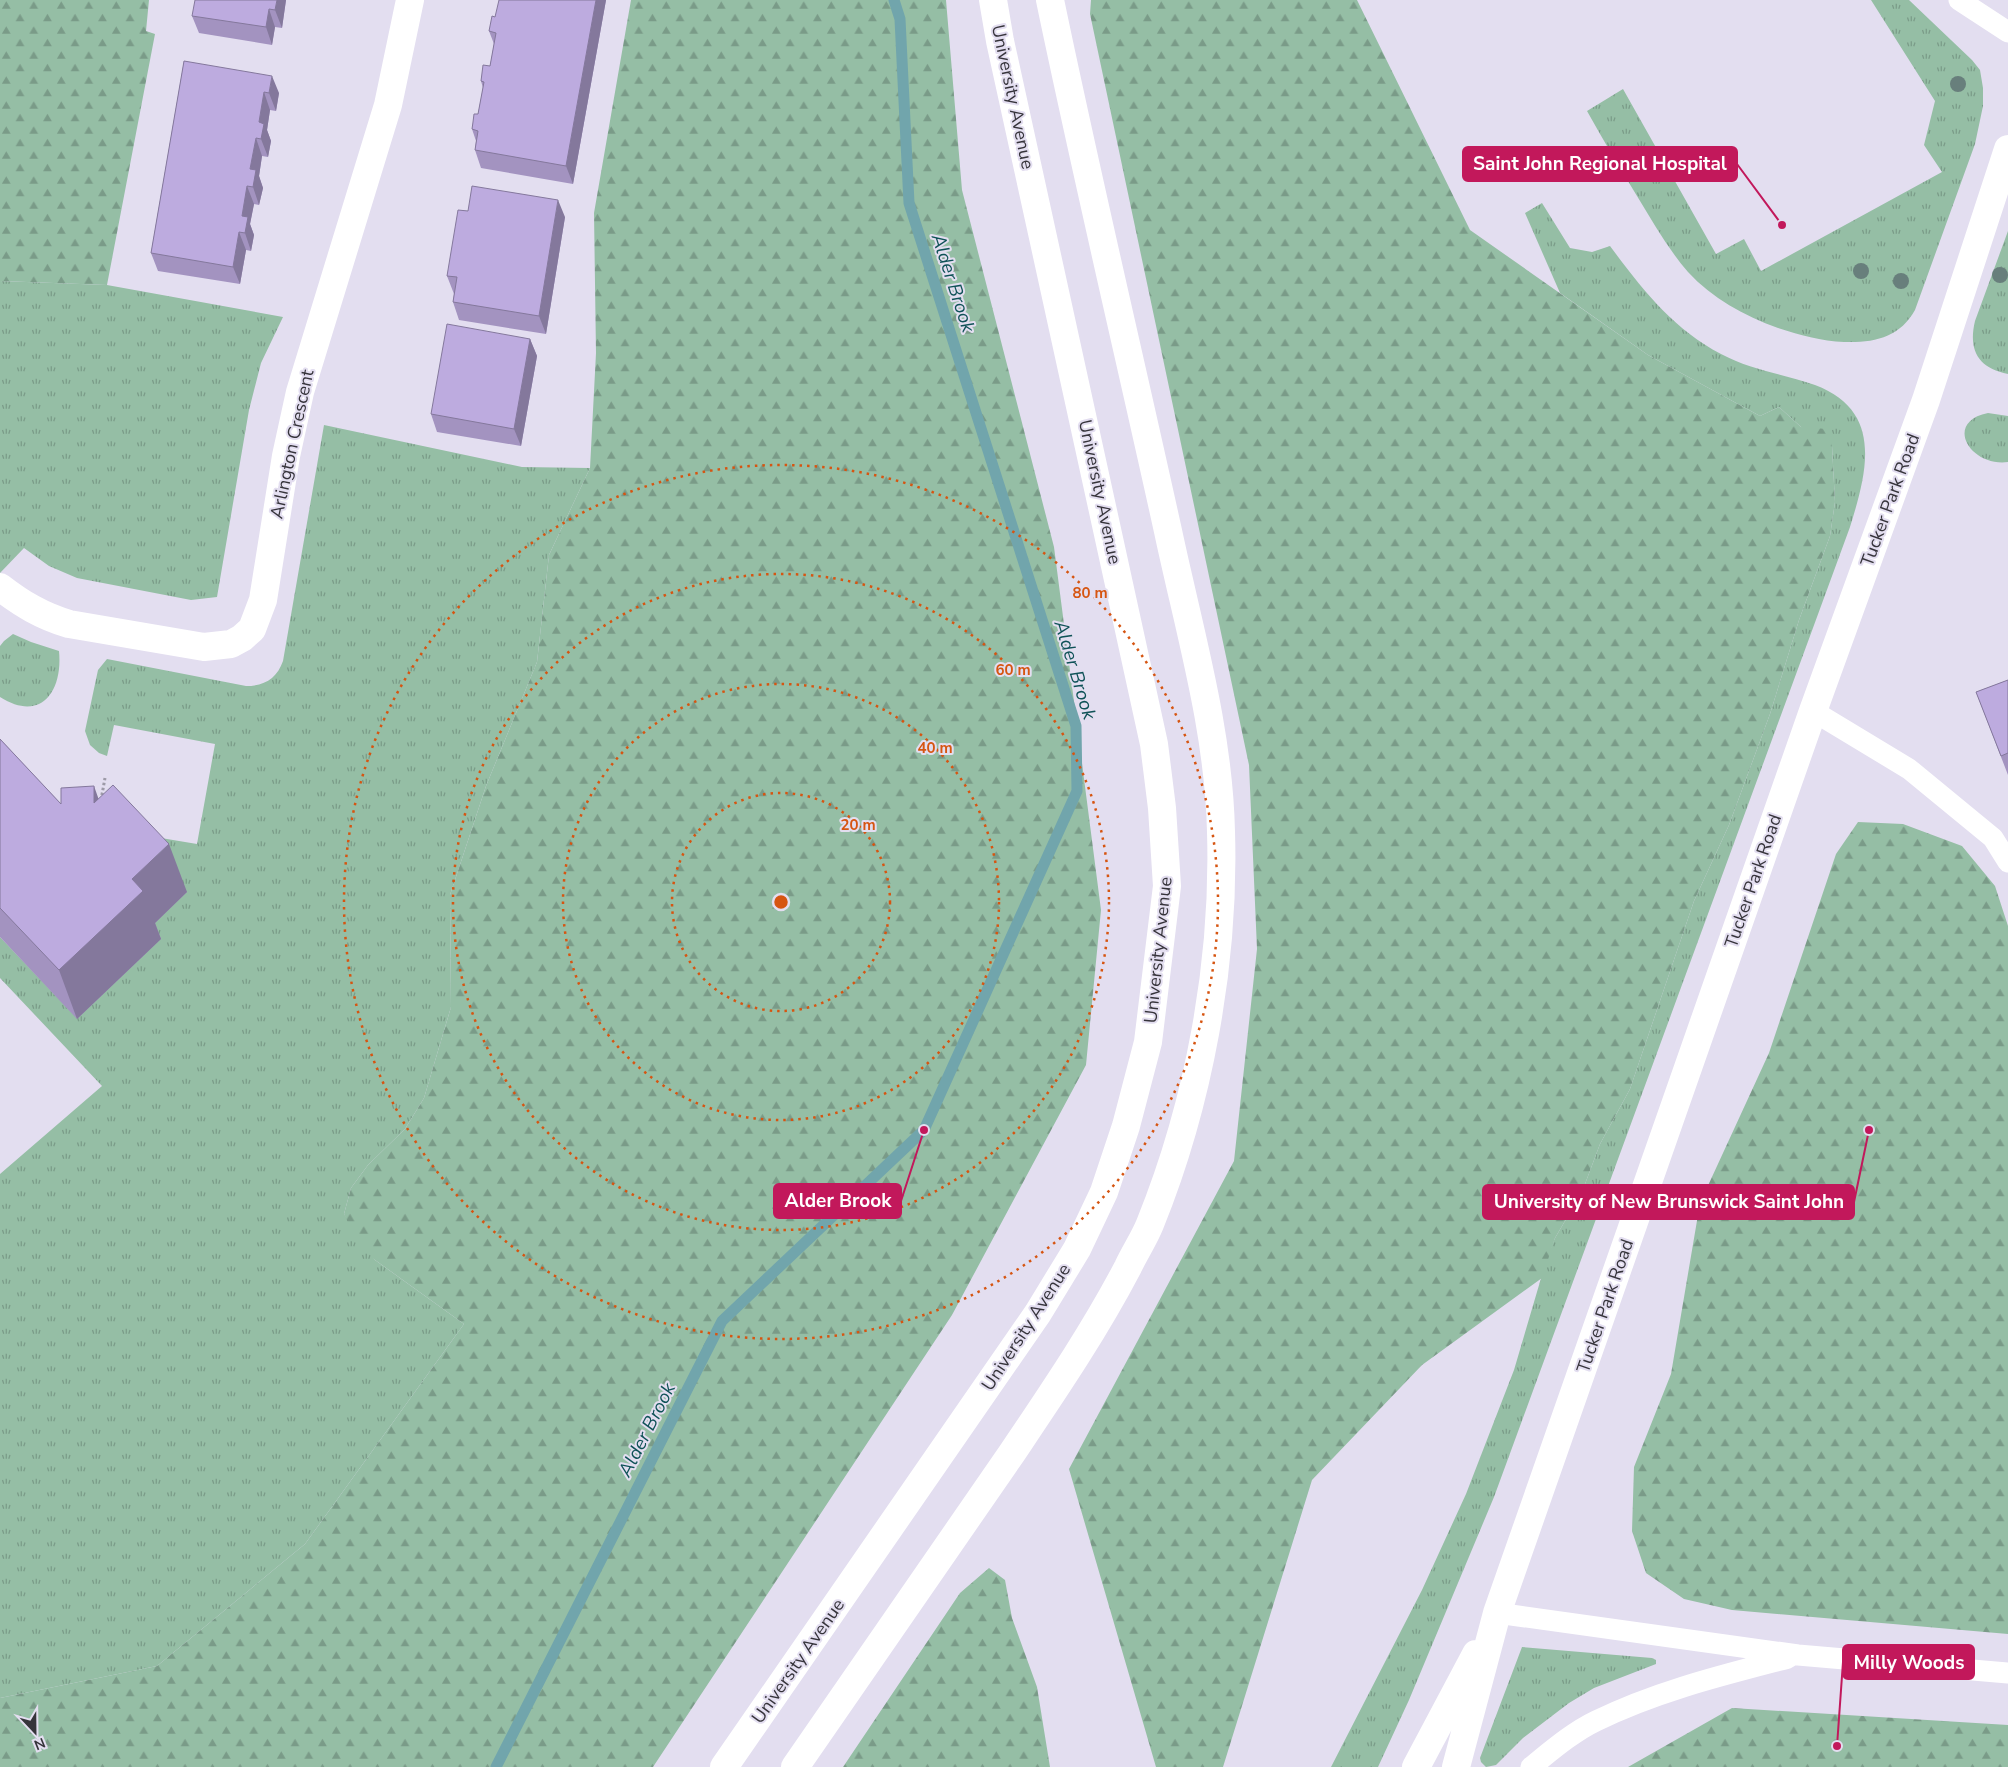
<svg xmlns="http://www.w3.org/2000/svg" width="2008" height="1767" font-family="'Nunito Sans',sans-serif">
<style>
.grass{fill:url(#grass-tufts)}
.forest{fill:url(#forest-firs)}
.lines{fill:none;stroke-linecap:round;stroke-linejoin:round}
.stream{stroke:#71a5ac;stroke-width:11}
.path{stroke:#9d9aa7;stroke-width:3;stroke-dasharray:2.5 2.5;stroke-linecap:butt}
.service{stroke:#fff;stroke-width:21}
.minor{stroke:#fff;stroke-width:28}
.secondary{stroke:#fff;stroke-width:28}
.tree{fill:#687f7c}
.wall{fill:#a393c0}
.shaded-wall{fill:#84789c}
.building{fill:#bdabdf;stroke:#84789c}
.ring{fill:none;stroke:#d65511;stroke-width:2.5;stroke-dasharray:2.5 5}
.labels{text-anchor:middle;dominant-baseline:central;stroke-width:4;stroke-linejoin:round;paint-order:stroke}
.street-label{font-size:18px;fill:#36343b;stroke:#e3def0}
.water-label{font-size:19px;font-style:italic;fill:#0f5257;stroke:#e3def0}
.centre{fill:#d65511;stroke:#e3def0;stroke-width:2.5}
.ring-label{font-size:15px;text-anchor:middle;font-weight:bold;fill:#d65511;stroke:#e3def0;stroke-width:4;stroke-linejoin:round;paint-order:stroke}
.leader{fill:none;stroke:#c2185b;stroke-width:2}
.callout-dot{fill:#c2185b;stroke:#e3def0;stroke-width:2}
.callout{fill:#c2185b;stroke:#c2185b;stroke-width:2}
.callout-label{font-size:19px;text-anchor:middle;font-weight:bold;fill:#fff}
</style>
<defs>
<pattern id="grass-tufts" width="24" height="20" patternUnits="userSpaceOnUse" patternTransform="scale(1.25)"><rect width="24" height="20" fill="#95bea5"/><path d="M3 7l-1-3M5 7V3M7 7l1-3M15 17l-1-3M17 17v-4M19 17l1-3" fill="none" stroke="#7a9b88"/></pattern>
<pattern id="forest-firs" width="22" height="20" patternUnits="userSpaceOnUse" patternTransform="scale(1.25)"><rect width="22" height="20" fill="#95bea5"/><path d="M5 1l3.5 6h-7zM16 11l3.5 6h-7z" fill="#7a9b88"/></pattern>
</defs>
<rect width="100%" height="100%" fill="#e3def0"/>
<path class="grass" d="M1871,0h38l63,60 8,10 3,18v18l-8,38 -60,166c-15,27 -40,33 -71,32 -22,-1 -45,-7 -66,-14 -34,-12 -66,-30 -90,-56 -20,-23 -35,-50 -51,-76 -17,-28 -34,-56 -50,-85l36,-22 93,165 28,-15 17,32 181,-99 -18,-27 11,-44z
M1542,203l28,45 22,4 18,-6c32,43 63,83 111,108 30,16 62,20 94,31 69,26 52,87 35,142l-356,970 -85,203 -31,67h-47l91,-177 44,-96 48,-124 33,-112 8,-20 27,-46 18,-48 30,-55 64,-188 35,-76 41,-111 29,-94 31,-84 5,-34 -3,-56 -31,-19 -22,-20 -19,9 -112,-61 -88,-62 -35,-80z
M2008,231v143c-30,-6 -40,-24 -33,-53z
M0,281l107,4 176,32 -22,46 -12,47 -32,187 -26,3 -114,-22 -28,-12 -25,-18 -24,25z
M1988,413l20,3v46c-38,5 -65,-40 -20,-49z
M324,425l198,42 68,1 -41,87 -12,107 -51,124 -36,109 1,112 -27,91 -19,31 -37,36 -17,23 -7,26 31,46 89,64 -159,220 -148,122 -157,32v-524l102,-88 -102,-108v-41l77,81 73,-91 -19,-94 66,11 18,-100 -101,-19 -7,31 -8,-3 -9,-8 -5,-14 13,-61 9,-11 139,27c19,0 31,-8 37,-25z
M13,634l18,8 28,9c4,40 -18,72 -59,46v-51l4,-5z
M1522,1647l130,11 4,2v4l-62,24 -25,15 -46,35 -27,27 -10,2 -5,-5 -1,-4z"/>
<path class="forest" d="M0,0h149l-3,31 9,3 -48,251 -107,-4z
M631,0h315l16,190 92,357 47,363 -15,155 -134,250 -299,452h-653v-69l157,-32 148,-122 159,-220 -89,-64 -19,-20 -12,-26 7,-26 17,-23 37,-36 19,-31 27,-91 -1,-112 36,-109 51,-124 12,-107 41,-87 6,-115 -2,-140z
M1091,0h266l113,230 178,125 112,61 19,-9 22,20 26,2 5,17 3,56 -5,34 -31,84 -29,94 -41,111 -35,76 -64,188 -30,55 -18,48 -27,46 -13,40 -120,87 -110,115 -89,287h-67l-87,-298 165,-308 23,-212 -8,-184 -159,-751z
M1858,822l45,2 59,22 33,40 13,40v708l-276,-24 -48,-11 -38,-26 -14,-42 2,-64 37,-93 29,-171 69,-150 67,-199z
M989,1568l16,12 7,38 25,69 13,80h-207l117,-174z
M1732,1708l276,17v42h-380z"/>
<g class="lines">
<path class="stream" d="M496,1767l226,-446 202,-191 153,-339 -1,-65 -167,-523 -9,-184 -6,-19"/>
<path class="path" d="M101,800l4,-22"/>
<path class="service" d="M1959,0l49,32
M1813,711l96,58 84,69 15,24
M1497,1613l301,42 210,18
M1531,1767c20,-16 42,-35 65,-46 61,-30 127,-46 192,-63"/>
<path class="minor" d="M0,587c22,17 42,29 69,37l135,23 27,-3 11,-6 10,-9 11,-29 23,-144 14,-64 88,-287 22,-105
M1416,1767l60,-113
M1456,1767l41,-154 316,-902 113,-311 82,-251"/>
<path class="secondary" d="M724,1767l314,-454 39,-64 27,-57 22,-66 22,-84 19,-156 -5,-78 -8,-64 -154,-703 -7,-41
M795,1767c73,-104 145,-209 217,-314 41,-61 82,-121 116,-186 7,-15 16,-28 22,-43 49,-121 75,-262 71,-392 -2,-102 -32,-202 -53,-301 -39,-177 -81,-353 -118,-531"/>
</g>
<g class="tree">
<circle cx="1958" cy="84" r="8"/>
<circle cx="1861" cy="271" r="8"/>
<circle cx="2000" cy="275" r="8"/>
<circle cx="1901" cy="281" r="8"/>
</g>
<path class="wall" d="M286,0l-4,28 -7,-1 -3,18 -73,-12 -7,-17z
M606,0l-33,184 -92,-16 -6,-18 1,-9 -4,-12 6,-15 5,-26 -2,-7 9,-15 4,-22 -5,-13 6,-14z
M184,61l95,32 -3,18 -6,-1 -3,20 4,11 -3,16 -6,-1 -3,20 4,12 -4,17 -5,-1 -4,20 4,11 -3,16 -5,-1 -6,34 -82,-13 -7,-18z
M468,211l97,6 -19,117 -87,-14 -6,-18 1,-8 -7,-18z
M530,339l7,17 -16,90 -84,-14 -6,-18z
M2008,680v95l-32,-83z
M0,739l61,65 37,-5 89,93 -32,31 6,16 -84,80 -77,-82z"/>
<path class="shaded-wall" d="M277,0h9l-4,28 -7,-18z
M596,0h10l-33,184 -7,-18z
M269,9l6,18 -3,18 -6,-18z
M272,76l7,17 -3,18 -7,-18z
M264,92l6,18 -3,20 4,11 -3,16 -7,-18 -2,-17z
M256,138l6,18 -3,20 4,12 -4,17 -6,-18 -3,-18z
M247,186l7,18 -4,20 4,11 -3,16 -6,-18 -3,-17z
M558,200l7,17 -19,117 -7,-18z
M239,232l7,18 -6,34 -7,-17z
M530,339l7,17 -16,90 -7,-17z
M94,786l17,48 -17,-31z
M169,844l18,48 -32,31 6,16 -84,80 -18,-49 73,-91z"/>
<path class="building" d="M195,0h82l-2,10 -6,-1 -3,18 -74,-11z
M499,0h97l-30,166 -91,-16 3,-19 -6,-2 1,-7 1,-8h4l6,-32 -3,-1 2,-16 7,1 6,-33 -7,-2 3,-15 3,1z
M184,61l88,15 -3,17 -5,-1 -5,30 5,2 -3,15 -5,-1 -6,31 6,1 -3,17 -6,-1 -5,30 6,1 -3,16 -6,-1 -6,35 -82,-14z
M472,186l86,14 -19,116 -86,-14 4,-25 -10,-1 11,-66 10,1z
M447,324l83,15 -16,90 -83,-15z
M2008,680v73l-7,3 -25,-64z
M0,739l61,65v-16l33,-2v17l19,-18 56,59 -37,35 11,12 -84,79 -59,-62z"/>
<g class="ring">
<circle cx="781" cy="902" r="109"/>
<circle cx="781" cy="902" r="218"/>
<circle cx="781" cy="902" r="328"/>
<circle cx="781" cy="902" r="437"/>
</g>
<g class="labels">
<g class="street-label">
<text transform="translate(1013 97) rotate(78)">University Avenue</text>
<text transform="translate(292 444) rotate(-78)">Arlington Crescent</text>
<text transform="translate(1100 492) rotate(78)">University Avenue</text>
<text transform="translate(1890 500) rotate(-70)">Tucker Park Road</text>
<text transform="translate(1753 881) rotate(-71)">Tucker Park Road</text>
<text transform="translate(1158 950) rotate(-84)">University Avenue</text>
<text transform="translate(1605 1306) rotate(-71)">Tucker Park Road</text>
<text transform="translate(1026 1327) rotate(-57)">University Avenue</text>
<text transform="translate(798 1661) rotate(-55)">University Avenue</text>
</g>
<g class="water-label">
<text transform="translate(953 283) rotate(72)">Alder Brook</text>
<text transform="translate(1075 670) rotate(73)">Alder Brook</text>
<text transform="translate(647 1430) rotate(-63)">Alder Brook</text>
</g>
</g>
<circle cx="781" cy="902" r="8" class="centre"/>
<g class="ring-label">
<text x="1090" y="598">80 m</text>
<text x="1013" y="675">60 m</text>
<text x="935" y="753">40 m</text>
<text x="858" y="830">20 m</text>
</g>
<path class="leader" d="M1782 225L1737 164M924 1130L901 1201M1869 1130L1854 1202M1837 1746L1843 1662"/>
<g class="callout-dot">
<circle cx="1782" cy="225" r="5"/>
<circle cx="924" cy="1130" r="5"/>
<circle cx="1869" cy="1130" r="5"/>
<circle cx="1837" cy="1746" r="5"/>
</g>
<g class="callout">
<rect x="1463" y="147" width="274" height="34" rx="5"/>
<rect x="774" y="1184" width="127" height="34" rx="5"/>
<rect x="1483" y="1185" width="371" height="34" rx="5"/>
<rect x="1843" y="1645" width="131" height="34" rx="5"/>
</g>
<g class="callout-label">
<text x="1600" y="170">Saint John Regional Hospital</text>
<text x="838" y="1207">Alder Brook</text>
<text x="1669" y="1208">University of New Brunswick Saint John</text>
<text x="1909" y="1669">Milly Woods</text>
</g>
<g transform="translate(35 1732) rotate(158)" stroke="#e3def0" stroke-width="4" paint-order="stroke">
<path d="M0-4L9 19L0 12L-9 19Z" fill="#36343b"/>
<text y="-8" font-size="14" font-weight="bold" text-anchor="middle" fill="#36343b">N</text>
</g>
</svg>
